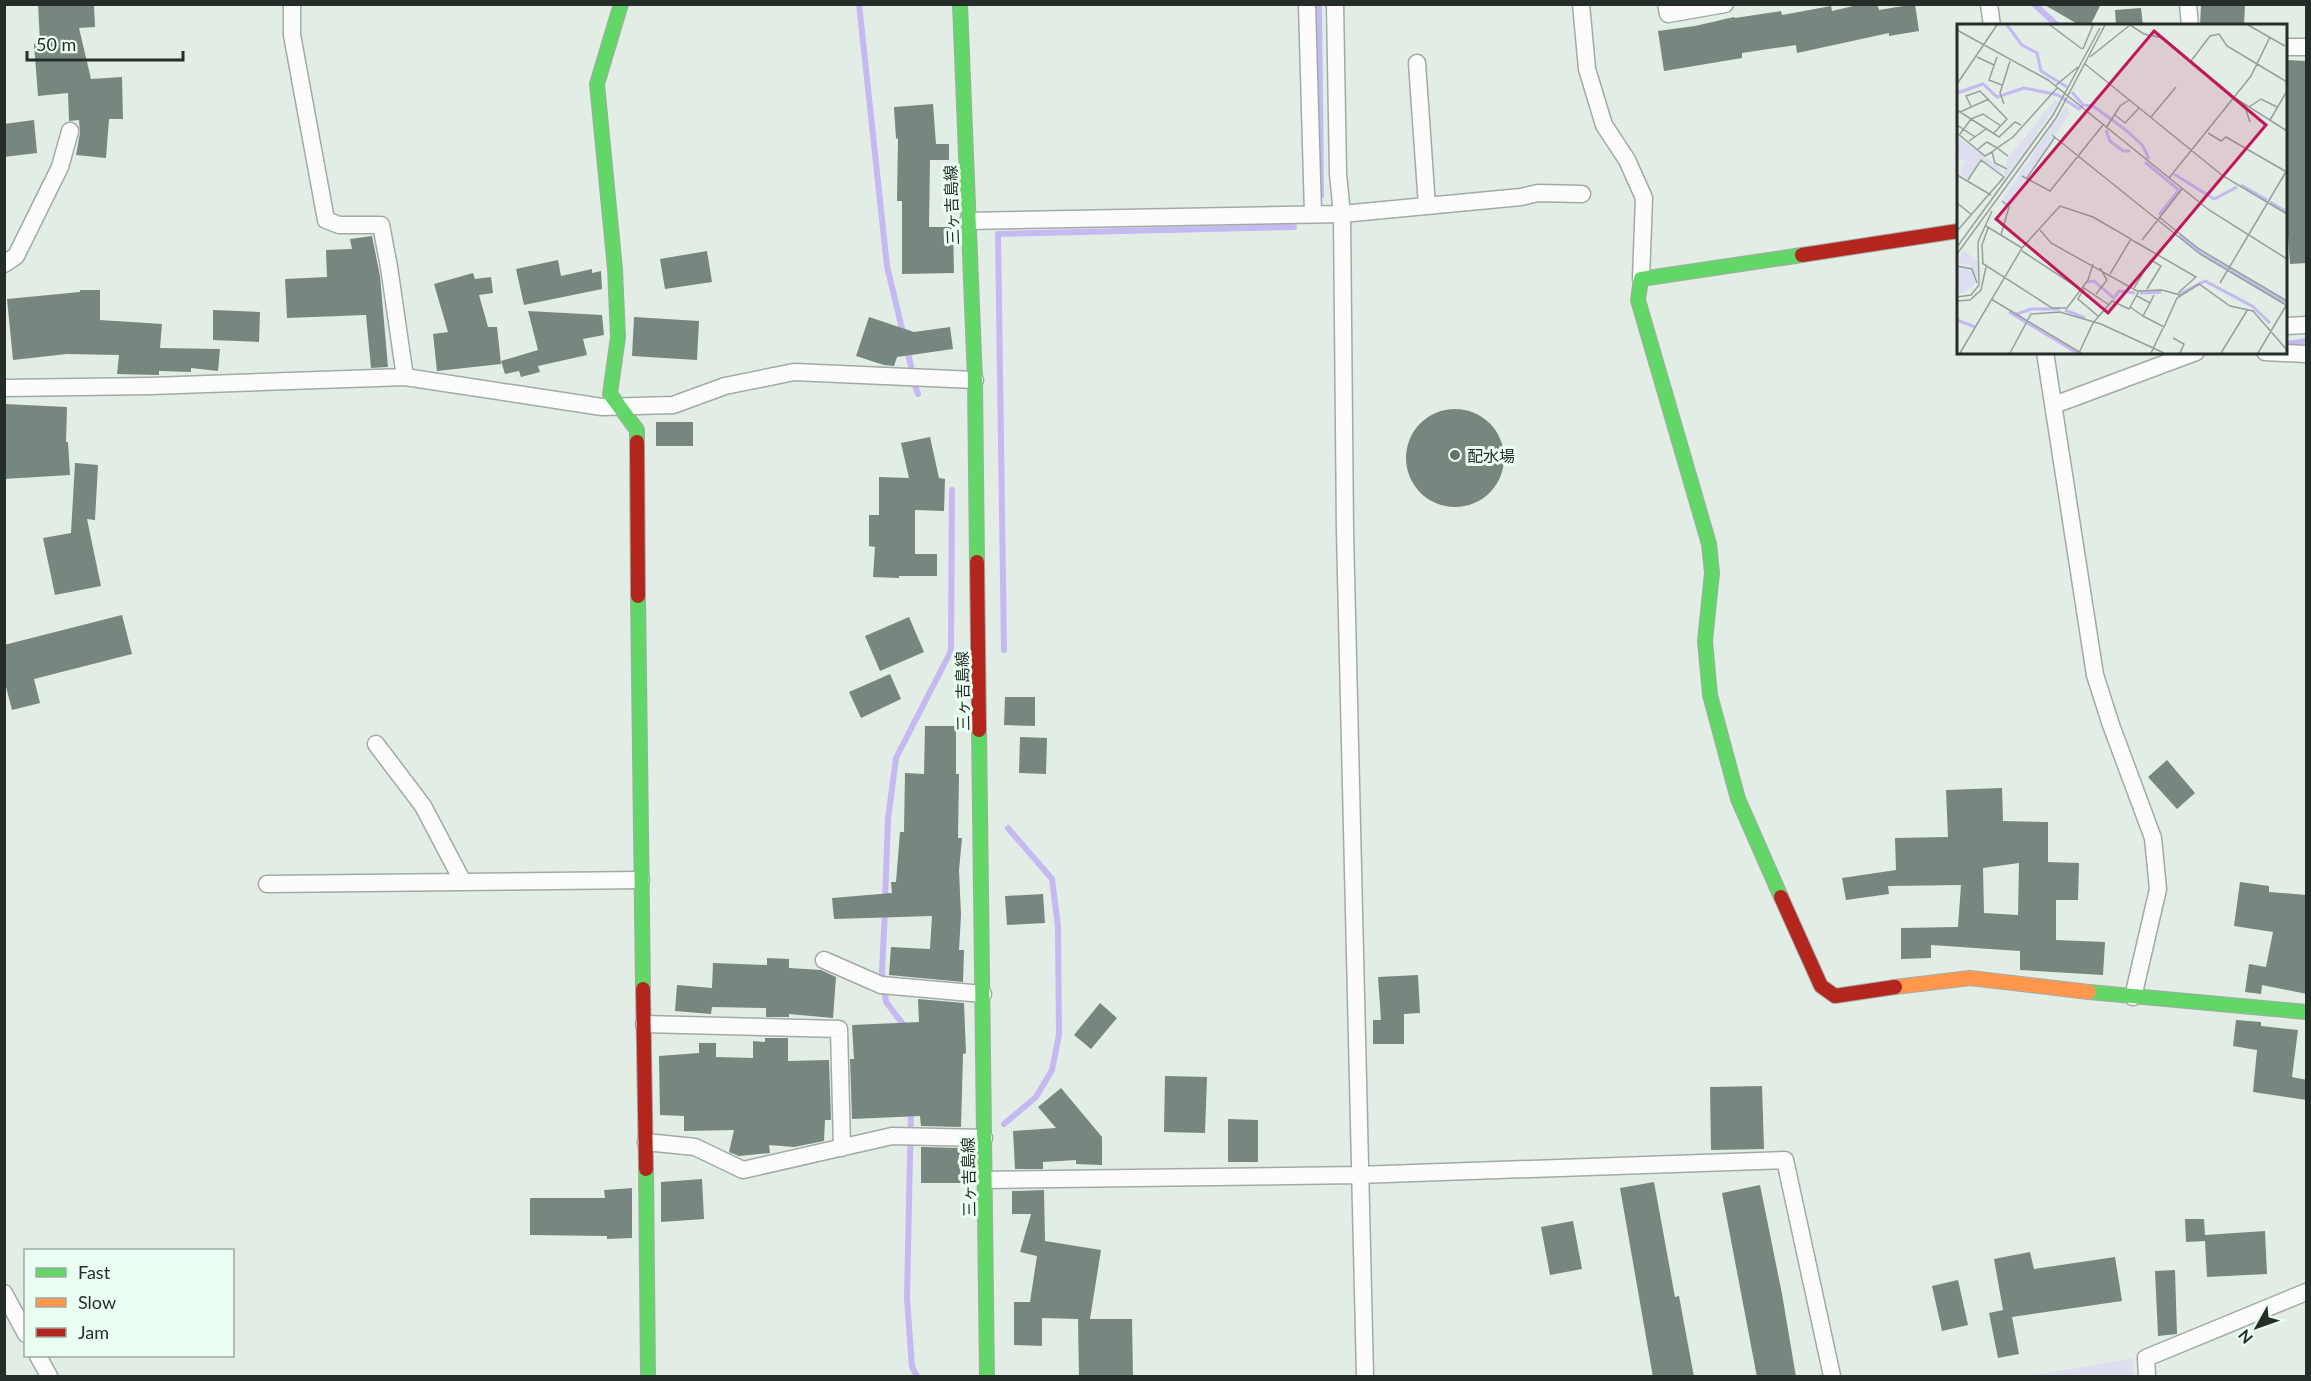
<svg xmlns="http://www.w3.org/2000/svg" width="2311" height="1381" font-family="Lato,'Noto Sans JP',sans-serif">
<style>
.green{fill:#dedfee}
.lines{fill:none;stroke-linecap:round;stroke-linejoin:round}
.stream{stroke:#c4b9f0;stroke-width:6}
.building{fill:#77867e;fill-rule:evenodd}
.street-casing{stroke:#a3aaa6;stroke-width:19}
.fast-casing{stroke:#a3aaa6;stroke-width:16}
.slow-casing{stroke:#a3aaa6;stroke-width:16}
.jam-casing{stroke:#a3aaa6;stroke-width:16}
.street{stroke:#fbfcfb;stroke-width:16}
.fast{stroke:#63d668;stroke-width:14}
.slow{stroke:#ff974d;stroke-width:14}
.jam{stroke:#b3261e;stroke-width:14}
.poi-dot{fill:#67706a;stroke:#ebfef2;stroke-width:2}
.labels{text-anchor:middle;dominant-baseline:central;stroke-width:6;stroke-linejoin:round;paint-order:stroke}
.street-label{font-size:16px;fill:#252d28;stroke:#ebfef2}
.poi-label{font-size:16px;fill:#252d28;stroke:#ebfef2;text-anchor:start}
.inset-river{fill:none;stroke:#c4b9f0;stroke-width:3}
.inset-road{fill:none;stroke:#96a09a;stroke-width:1.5}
.view{fill:#c2185b;fill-opacity:0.15;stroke:#c2185b;stroke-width:3}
.inset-edge{fill:none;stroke:#252d28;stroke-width:3}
</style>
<rect width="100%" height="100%" fill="#e2ede6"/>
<path class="green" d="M2133,1358l1,18h-105z"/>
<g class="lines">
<path class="stream" d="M859,4l28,262 16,67
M1319,4l2,192
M2034,4l24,22
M2286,344l20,-3
M907,349l4,17
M915,386l3,8
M1004,650l-6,-416 296,-7
M885,900l3,-81 8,-61 55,-107 1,-161
M885,910l-3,62 4,30 20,26
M911,1109l-4,189 5,69 5,9
M1004,1124l32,-27 16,-27 7,-35 -1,-109 -6,-47 -44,-51"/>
</g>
<path class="building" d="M38,4h56l1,23 -16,1 12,51 31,-2 1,42h-14l-3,39 -30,-3 4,-22 -1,-13 -10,1 -1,-28 -30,3 -4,-52 6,-2z
M1862,4h15l2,6 36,-6 4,27 -30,5v-3l-92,20 -1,-8 -54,8v5l-78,13 -6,-40 37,-5 39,-9 1,1 46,-7 1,4 49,-9 1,5z
M2043,4h58l-11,22h-9z
M2201,4h44l-1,22h-44z
M2141,8l2,18h-27l-1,-16z
M2286,60l21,1v202l-17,1 -3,-44h-1z
M933,104l3,40h13v16h-19l-1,67h24l1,46 -52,1v-73h-5l1,-63 -2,1 -2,-32z
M34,120l3,33 -33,4v-33z
M372,236l8,40 8,91 -17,1 -5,-53 -79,3 -2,-39 42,-2 -1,-27 26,-1 -2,-10z
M707,251l5,31 -47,7 -5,-30z
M558,260l3,16 31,-7v4l9,-2 1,18 -78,16 -8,-36z
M473,273l2,6 16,-2 2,16 -14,2 9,32h9l4,37 -64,7 -4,-37 15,-2 -14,-48z
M80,290h20v30l62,4 -2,24 60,1 -2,22 -27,-3v4l-32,-1v4l-42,-1 2,-19 -52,-1 -54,6 -6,-61 73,-7z
M213,310l47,2 -1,30 -46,-2z
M528,311l74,4 2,20 -21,4 4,16 -49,11 2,6 -19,5 -2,-6 -14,3 -4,-13 37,-11z
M634,317l65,4 -2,39 -65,-4z
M869,317l45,15 36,-5 3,22 -56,8 -3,9 -10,-1 -28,-9z
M4,404l63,3 -1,35h2l2,33 -66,4z
M1406 458a49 49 0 1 1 98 0a49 49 0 1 1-98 0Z
M656,422h37v24h-37z
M930,437l9,41 6,1 -1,32 -29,-1v44h22v22h-38v2l-26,-1 2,-30 -6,-1v-31h10v-38l30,1 -8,-35z
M75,463l23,2 -3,55 -8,-1 14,67 -46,9 -12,-57 28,-5z
M122,615l10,39 -98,25 6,24 -28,7 -8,-31v-34z
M909,617l15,35 -44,19 -15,-35z
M890,674l11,25 -40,19 -12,-26z
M1005,697h30v29l-31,-1z
M925,726h31v48h3l-1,64h4l-3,32 2,45 -2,35h5l-1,32 -74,-7 2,-28 39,2 2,-33 -98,3 -2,-21 60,-5 -1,-11h5l4,-50h4l1,-59 19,1z
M1020,737l27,1 -1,36 -27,-1z
M2167,760l28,33 -18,16 -29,-32z
M2002,788l1,33 45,1v40l31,1 -1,37h-22v40l49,2 -2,33 -83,-5v-19l-89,-6v13l-30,1v-31l57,-1 3,-42 -73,1 1,8 -43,6 -4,-22 54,-8 -1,-32 53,-1 -2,-47zM2019,863l-1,52 -34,-2 -1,-45z
M2240,882l29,4v6l38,3v99l-45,-9 -1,9 -16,-2 4,-28 17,3 7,-35 -39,-6z
M1043,894l2,29 -38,2 -2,-29z
M767,958l22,1v9l32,2 15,7 -3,41 -44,-4v3h-23v-9l-54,-1 -1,7 -36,-3 2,-26 35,3 1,-25 54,2z
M1418,975l2,38 -16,1v30h-31v-24h8l-3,-43z
M918,999l46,4 2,50 -3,1 -2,73 -40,-1 -1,-10 -68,3 -2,-60h4l-2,-34 67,-3z
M1100,1003l17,15 -26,31 -17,-14z
M2236,1020l25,2v4l37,4 -6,47 15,3v20l-54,-8 4,-42 -24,-4z
M765,1038h23v23l41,-1 2,60h-6l-1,21 -30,6 -25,-2 1,8 -31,3 -10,-4 5,-22 -50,1v-15l-24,-1 -1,-59 40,-3v-10h17v14l37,1v-17l12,1z
M1165,1076l42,1 -2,56 -41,-1z
M1762,1086l2,63 -53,1 -1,-63z
M1061,1088l41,49v28l-26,-1v-4l-33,2v7h-28l-2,-38 43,-3 -18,-21z
M1228,1119l30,1v42h-30z
M921,1147l39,1v3h9v32h-48z
M702,1179l2,40 -43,3v-40z
M1654,1182l21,115 4,-1 15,81h-41l-33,-189z
M1760,1185l22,109 14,83h-39l-35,-184z
M632,1188v50l-25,1v-3l-77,-1v-37h75l-1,-8z
M1044,1190l1,51 56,9 -11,69h42l1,58h-54l-1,-58 -36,-1v28l-28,-1v-43h16l7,-46 -17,-4 11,-38h-19v-23z
M2185,1219h19l1,16 60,-4 2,43 -60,3 -2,-36 -19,1z
M1573,1221l9,48 -32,6 -9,-48z
M2030,1252l4,17 81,-12 7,44 -110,16 7,37 -21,4 -9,-45 14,-3 -9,-51z
M2175,1270l2,64 -19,2 -3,-65z
M1958,1280l10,45 -26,6 -10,-45z"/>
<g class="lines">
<g class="street-casing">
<path id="street" d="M292,4v31l34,185 13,5h42l8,42 16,110
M1307,4l6,210
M1335,4l3,170 4,40 3,318 20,844
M1581,4l6,65 17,56 23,35 17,38 -3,81
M1666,4l2,10 57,-10
M1989,4l3,22
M2188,4l2,22
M2286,47h20
M1417,63l10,143
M968,221l374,-7 179,-17 17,-4 44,1
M4,264l12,-8 44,-89 10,-36
M2286,326l20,-1
M2045,352l50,323 16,50 42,113 5,51 -25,108
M2265,352l41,2
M4,388l147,-2 254,-9 197,30 71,-2 52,-19 69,-14 181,8
M2054,405l142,-53
M376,744l47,62 40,76
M267,884l374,-4
M824,960l57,25 102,9
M644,1024l195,5 3,119
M646,1142l49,5 48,23 149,-34 92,2
M985,1180l373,-5 427,-15 47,216
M4,1293l22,41
M38,1356l11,20
M2147,1376l-1,-18 160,-66"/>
</g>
<g class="fast-casing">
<path id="fast" d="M621,4l-24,80 18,185 3,68 -8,57 27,36v12
M960,4l15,376 2,182
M638,596l5,393
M979,730l8,646
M1781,897l-43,-98 -28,-104 -5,-54 7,-68 -3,-29 -71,-244 3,-21 161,-24
M2089,992l217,20
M646,1169l2,207"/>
</g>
<g class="slow-casing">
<path id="slow" d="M1895,987l75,-9 119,14"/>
</g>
<g class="jam-casing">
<path id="jam" d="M1802,255l156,-24
M637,442l1,154
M977,562l2,168
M1781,897l40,89 14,10 60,-9
M643,989l3,180"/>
</g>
<use href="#street" class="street"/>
<use href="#fast" class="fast"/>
<use href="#slow" class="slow"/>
<use href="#jam" class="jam"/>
</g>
<circle class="poi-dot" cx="1455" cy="455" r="6"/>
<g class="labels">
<g class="street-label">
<text transform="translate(951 205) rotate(-92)">三ヶ吉島線</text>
<text transform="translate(962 691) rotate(-91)">三ヶ吉島線</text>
<text transform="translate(968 1177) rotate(-91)">三ヶ吉島線</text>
</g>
<g class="poi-label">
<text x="1467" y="455">配水場</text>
</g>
</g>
<g transform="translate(1957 24)">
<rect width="330" height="330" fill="#e2ede6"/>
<path d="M98,76l4,1 -21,31 -32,44 -4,-2 5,-6 -1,-8zM109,82l4,7 -15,23 -4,-1 3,3 -44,68 -8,-6zM0,112l43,32 1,5 -21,-14 -12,20 -9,-5 6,-13 -8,-3zM6,225l14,12 1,18 -9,-14 -12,-1zM4,242l12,6 2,12 -11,9h-7v-26z" fill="#dedfee"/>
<path class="inset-river" d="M50,1l15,20 15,8 4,18 26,16M115,68l11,13 10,1 34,25 16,15 6,13M0,69l26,-9 14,13 27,-9 34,7 21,14 4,-4M149,106l4,11 13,10h7M188,138l34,28 -20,25M217,150l40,25 23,-12M284,161l26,15M313,178l17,10M222,211l22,18 85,50M130,258l7,-1 20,17 5,-7 16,2M183,269l21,-1M223,270l25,-13 47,25 18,17M108,286l20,8M52,288l68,41M57,291l17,-6h29M0,296l18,7"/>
<path class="inset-road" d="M93,1l32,24M173,1l14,9 19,4 72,60 52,33M291,1l37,21M0,6l91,50 161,130 78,49M126,25l10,-24M20,33l17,8M40,33l-8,23 13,5M133,33l40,-32M234,37l19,-25 9,-2 8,12 60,36M128,40l138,112 64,38M0,60l40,-59M98,62l23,-19M47,80l-4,-11 10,-32M287,80l6,18M14,82l-5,-10 14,-5 27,28 -14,15M292,83l12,-8 16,8M0,86l42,27 16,-15 6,3M3,88l29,-13M158,91l10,8 14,-15M194,93l25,-30M313,96l17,-29M0,101l18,12M149,104l14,-22 9,-6M0,109l28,23 7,-4M251,109l13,8 5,-4 59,34M3,110l11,-15 12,-5 18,12M95,111l148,119 86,51M12,117l17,-12M21,125l9,-7 10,6 16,-11 45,-50M50,145l-12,-6 -3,-11 5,-4 11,8M0,151l34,20M65,152l28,15 53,-66M70,154l28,-41M212,154l82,-102 19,-39M0,179l15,12M202,193l40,32 88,52M29,202l36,22M83,206l11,13 86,48 25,-1 18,5M0,207l47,-54 -23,-17 -13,20M44,211l8,-28 -7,-6M175,216l64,37 -18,16M185,216l40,-51M0,223l96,-132 47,-87M65,227l58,38M0,230l99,-136 49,-93M25,239l70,45h15l21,-28 5,-16M26,240l-1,-19 6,-17M0,242l15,3 5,14M263,259l67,-113M177,264l17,-28 10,6 -14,23M139,270l11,-14 -7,-12M180,272l13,7 4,-8M0,273l14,-2 8,-10 -1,-43 14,-31M34,275l90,54M0,277l13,-1 11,-10 5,-23M173,283l13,9 7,-13M141,292l-20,-17 6,-11 25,17M186,292l21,11 13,-29 22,-14 31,22 23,5 34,39M216,314l11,6 -4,9M3,329l62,-105 38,-42 33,11 38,22 -21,35M53,329l21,-39 29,-2 41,12 63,29M122,329l14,-30 19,-22 17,8 10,-18M194,329l12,-25M264,329l27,-44M301,329l29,-49"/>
<path class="view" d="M197,7l112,94 -158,188 -112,-94z"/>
<rect width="330" height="330" class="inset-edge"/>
</g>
<rect width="2311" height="1381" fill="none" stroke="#252d28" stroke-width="12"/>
<rect x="24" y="1249" width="210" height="108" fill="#ebfef2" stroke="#9caaa1" stroke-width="1.5"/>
<rect x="36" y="1268" width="30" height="9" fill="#63d668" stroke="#9caaa1" stroke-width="1.5"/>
<text x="78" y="1279" font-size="18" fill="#252d28">Fast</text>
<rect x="36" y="1298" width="30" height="9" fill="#ff974d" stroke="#9caaa1" stroke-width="1.5"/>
<text x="78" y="1309" font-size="18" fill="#252d28">Slow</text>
<rect x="36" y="1328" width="30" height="9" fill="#b3261e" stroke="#9caaa1" stroke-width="1.5"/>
<text x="78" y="1339" font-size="18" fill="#252d28">Jam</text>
<g transform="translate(2257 1327) rotate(230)" stroke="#ebfef2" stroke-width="4.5" paint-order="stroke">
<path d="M0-4.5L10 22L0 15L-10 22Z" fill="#252d28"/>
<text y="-9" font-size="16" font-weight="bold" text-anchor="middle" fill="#252d28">N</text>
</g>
<path d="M27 51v9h156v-9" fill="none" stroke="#252d28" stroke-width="3"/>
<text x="36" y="51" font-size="18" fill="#252d28" stroke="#ebfef2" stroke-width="4.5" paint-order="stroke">50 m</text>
</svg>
